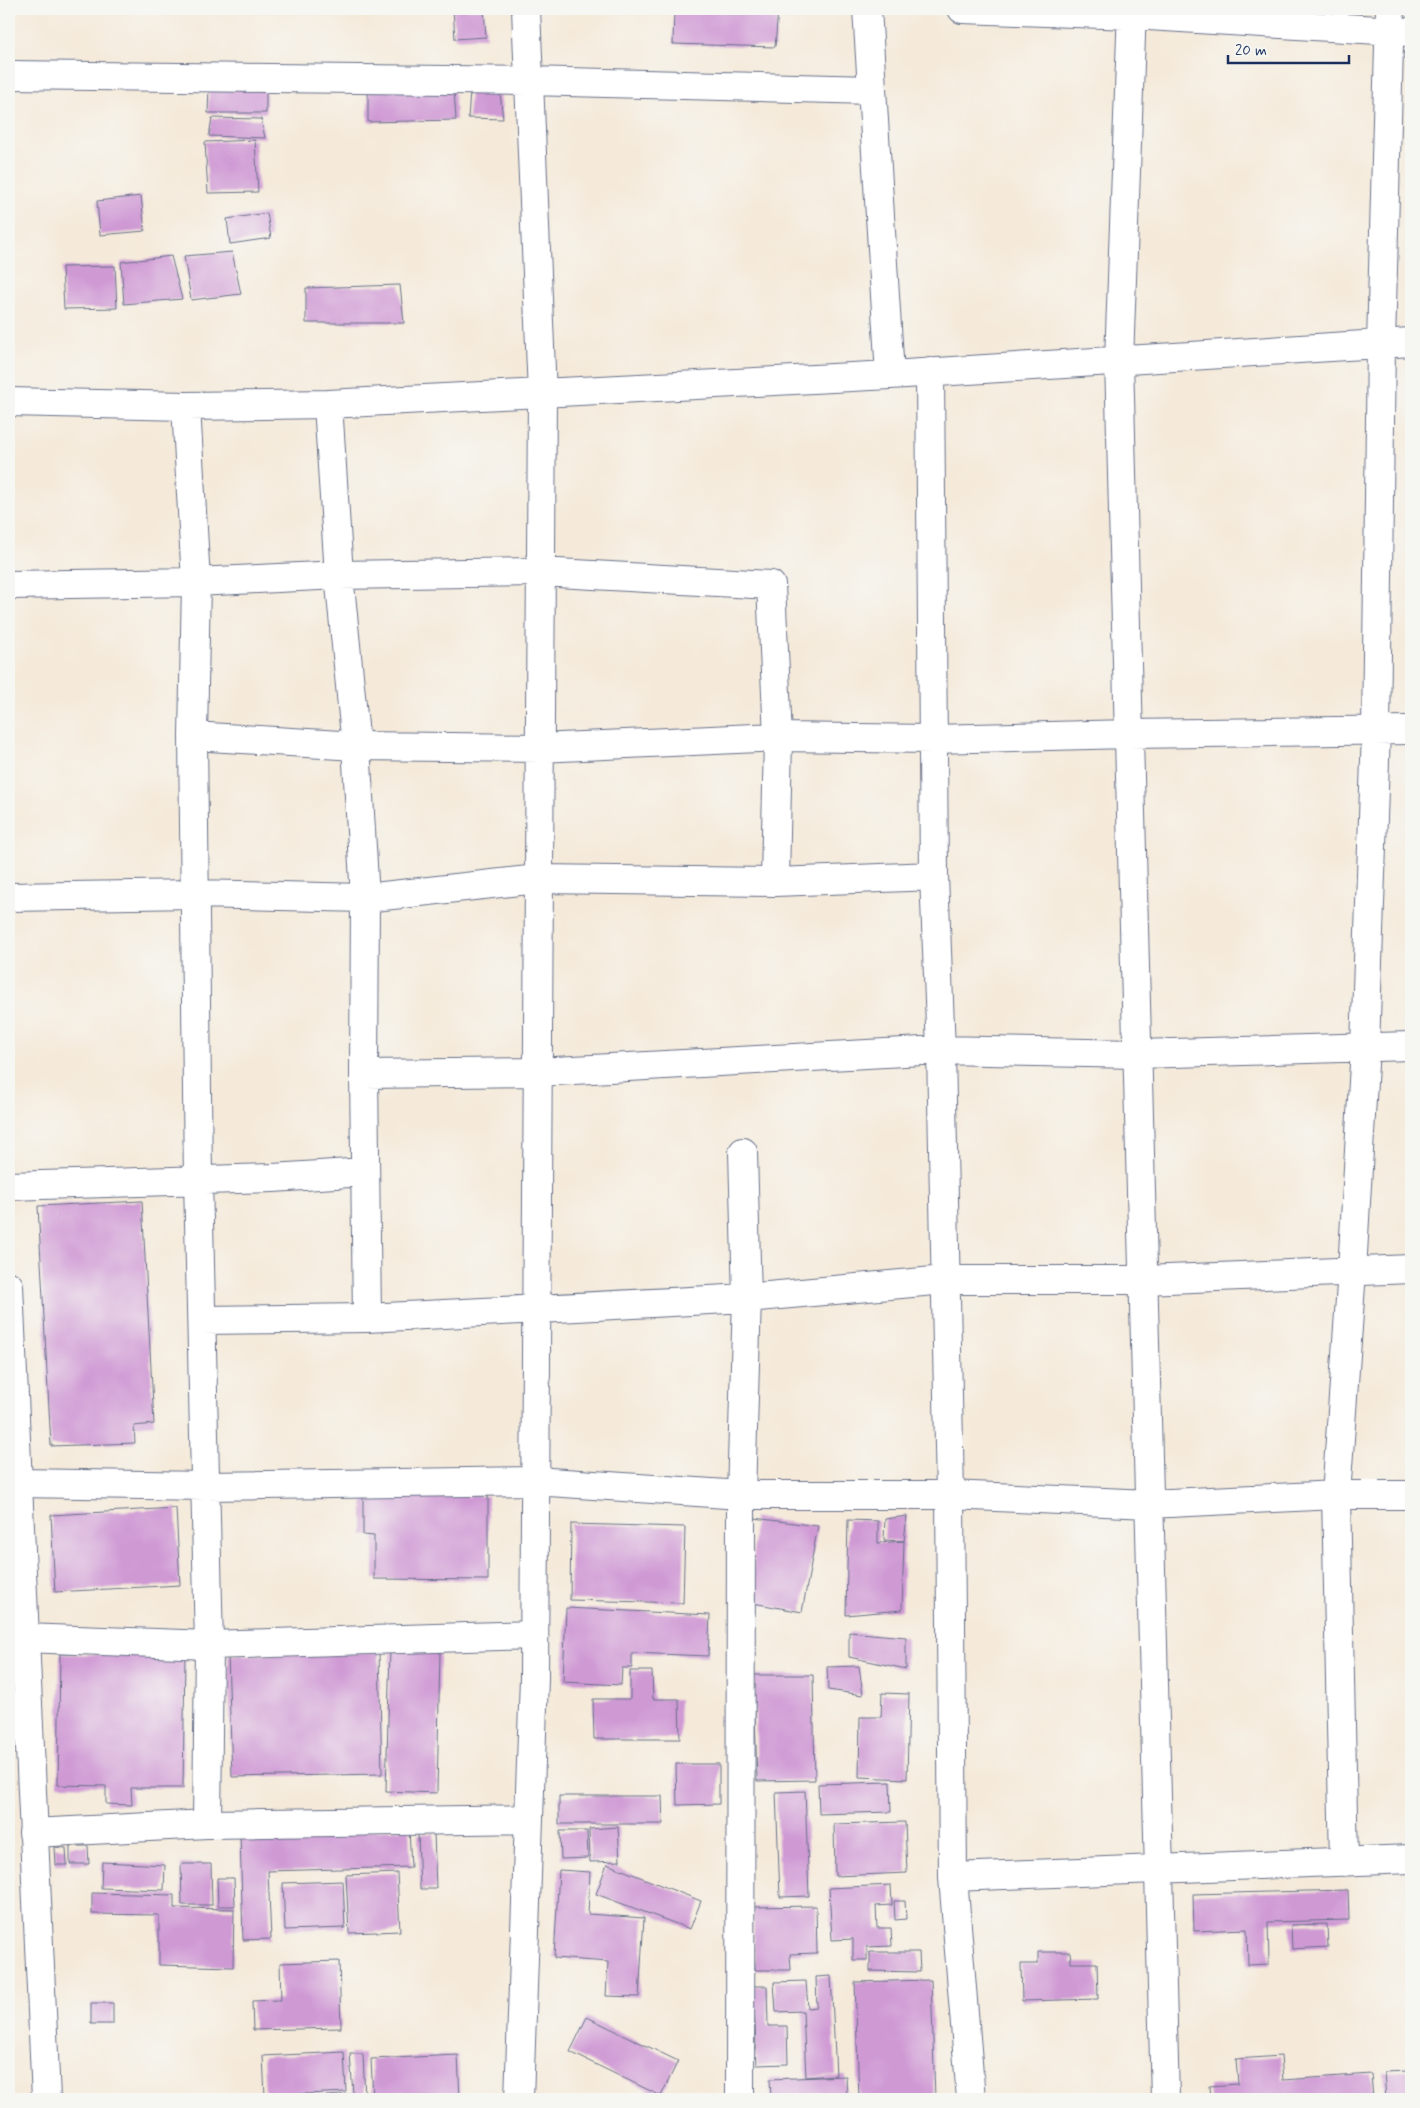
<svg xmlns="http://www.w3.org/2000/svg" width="1420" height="2108" font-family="Mynerve,sans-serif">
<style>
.building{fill:#cf99d4}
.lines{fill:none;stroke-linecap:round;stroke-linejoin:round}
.minor-casing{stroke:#677089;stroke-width:30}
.major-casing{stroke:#677089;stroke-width:30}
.minor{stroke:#fff;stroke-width:28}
.major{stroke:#fff;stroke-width:28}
</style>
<rect width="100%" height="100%" fill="#f6f6f2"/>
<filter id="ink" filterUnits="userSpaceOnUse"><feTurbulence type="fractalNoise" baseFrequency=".02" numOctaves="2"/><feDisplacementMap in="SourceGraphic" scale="10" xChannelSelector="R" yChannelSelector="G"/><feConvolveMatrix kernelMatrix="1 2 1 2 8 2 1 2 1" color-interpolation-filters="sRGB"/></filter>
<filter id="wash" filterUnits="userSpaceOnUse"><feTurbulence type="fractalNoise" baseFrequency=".0096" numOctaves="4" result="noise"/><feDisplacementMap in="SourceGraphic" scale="20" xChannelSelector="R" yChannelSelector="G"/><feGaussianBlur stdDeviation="1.12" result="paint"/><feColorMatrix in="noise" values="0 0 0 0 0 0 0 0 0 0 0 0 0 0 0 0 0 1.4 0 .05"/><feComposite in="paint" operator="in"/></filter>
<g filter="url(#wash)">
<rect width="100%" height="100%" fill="#f5eada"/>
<g id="blocks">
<path class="building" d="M453,9h31l2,28 -31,2z
M674,9h104l-3,38 -102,-3z
M209,87l57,1v25h-58z
M368,88l86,2 2,30 -88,2z
M470,92l30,1 3,26 -35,-1z
M212,118l49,1 4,19 -56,-2z
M255,140l3,52 -50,1 -3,-51z
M141,196l4,35 -45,4 -3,-34z
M267,213l4,25 -41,6 -3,-25z
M232,252l9,42 -50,6 -7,-44z
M171,256l11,43 -58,5 -3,-42z
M115,266l2,42 -53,1 -2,-42z
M400,285l4,38h-98v-35z
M142,1201l12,223 -20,2 1,17 -84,3 -13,-240z
M363,1496h125v84l-114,-1v-43l-11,-1z
M176,1508l4,77 -125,7 -4,-77z
M907,1516l-3,25 -2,69 -56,5 2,-95 30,1v22l26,-2 -20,-1 1,-21z
M754,1518l64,8 -16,86 -49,-9z
M571,1524l114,3 -2,76 -113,-3z
M566,1608l144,7 -2,41 -76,-3v15h-10l-1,17 -58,-3z
M849,1632l57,5v32l-57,-12z
M390,1650l50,2 -3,141 -51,-2z
M379,1653l3,121 -150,3 -4,-122z
M60,1654l125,2 -2,132h-52l1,17 -26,-1v-18l-48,-1z
M859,1666l4,29 -35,-5 -1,-23z
M630,1671h22l1,28h26l1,40h-86l-1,-40h37z
M754,1675h59l2,105 -58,1z
M882,1693l27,1 -2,85 -48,-2 1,-60h21z
M676,1764h43v40l-42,1z
M890,1782l1,30 -72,2 -1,-30z
M805,1791l4,105 -29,1 -4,-105z
M559,1796h103l1,28h-104z
M905,1822l2,51 -72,3 -1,-52z
M618,1827l2,34 -30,1 -1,-33z
M409,1829l2,38 -143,4 3,68 -28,1 -3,-106z
M560,1831h27l1,27 -27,1z
M434,1833l2,56h-16l-2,-55z
M70,1846h18l1,18h-19z
M55,1847l11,1 1,17h-11z
M102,1862l63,3 -1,25 -63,-2z
M181,1864h30l1,41h-30z
M607,1864l94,37 -11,28 -94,-35z
M559,1870l31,2 -2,42 56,4 -5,79 -33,-1 2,-34 -54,-4z
M397,1873l3,58 -51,2 -3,-58z
M217,1878h17l1,28h-17z
M343,1881l2,47 -60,2 -2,-47z
M891,1885l1,20 -16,1 1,22h14l1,18 -25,1v13h-14v-21l-21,1 -3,-52z
M1348,1890l1,30 -81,2 1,42 -21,1 -1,-36 -53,2 -1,-37z
M92,1893l82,2v13l60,1 -1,58 -74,-2v-50l-67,-1z
M894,1901h11l1,18 -11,1z
M816,1906l1,47 -27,1 1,16h-36l-2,-63z
M1327,1924l1,23 -36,2 -1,-24z
M870,1952h49l1,20 -50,-1z
M1038,1952h32l1,11h26l1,36 -76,2 -1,-37h17z
M339,1961l2,67 -88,2 -1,-29 29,-1 -1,-37z
M831,1976l5,99 -30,2 -3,-66 -27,1 -2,-30 32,-1 2,27 9,-1 -1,-30z
M931,1980l4,118 -76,1 -4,-117z
M753,1986h14l1,40h19l1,38 -31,1z
M91,2003h22v21h-22z
M587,2017l91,44 -17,35 -91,-44z
M344,2052l2,40 -81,4 -2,-40z
M350,2054h13l2,45h-39v-3l27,-2z
M458,2055l2,44h-87l-2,-40z
M1281,2056l2,24 88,-6 2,25h-163l-1,-13 29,-2 -2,-25z
M1408,2071l1,28h-23l-2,-27z
M846,2076l1,23h-76l-1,-20z"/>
</g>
</g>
<g filter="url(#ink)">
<use href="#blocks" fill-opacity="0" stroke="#677089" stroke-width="1"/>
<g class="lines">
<g class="minor-casing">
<path id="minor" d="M867,9l23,366
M962,9l170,6 279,17
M1132,9l-13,351 46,1739
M9,75l520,6 343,9
M930,372l4,504 7,174 9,445 3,382 18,222
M9,402l177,4 142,-2 562,-29 521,-33
M328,404l11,171 17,171 9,152 -1,176 3,244
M186,406l10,176 -3,154 5,444 11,465 -2,179
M9,585l187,-3 143,-7 201,-3 231,13 7,152 -3,145 -237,-3 -173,19 -170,-4 -186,3
M193,736l163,10 183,2 239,-11 155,2 196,-5 282,-4
M775,882l159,-6
M364,1074l173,-2 404,-22 197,4 273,-8
M9,1186l264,-8 92,-6
M202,1320l165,-2 380,-20 198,-18h199l267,-11
M18,1483l188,3 329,-5 206,14h209l199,9 187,-9h75
M24,1638l185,7 325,-10
M33,1833l174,-9 322,-5
M1344,1862l-8,-367 16,-224 13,-224 11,-316 5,-387 9,-335
M953,1877l458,-18
M519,2099l15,-421 8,-1284 -16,-385
M740,2099l1,-604 6,-197 -4,-146"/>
</g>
<g class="major-casing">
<path id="major" d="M9,1286l37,813"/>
</g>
<use href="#minor" class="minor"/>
<use href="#major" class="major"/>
</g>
</g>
<rect width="1420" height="2108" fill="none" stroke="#f6f6f2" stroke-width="30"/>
<path d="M1228 55v8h121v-8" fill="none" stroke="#1b2f5e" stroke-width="2.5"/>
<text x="1235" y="55" font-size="15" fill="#1b2f5e" stroke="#f6f6f2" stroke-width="4" paint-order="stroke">20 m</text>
</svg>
